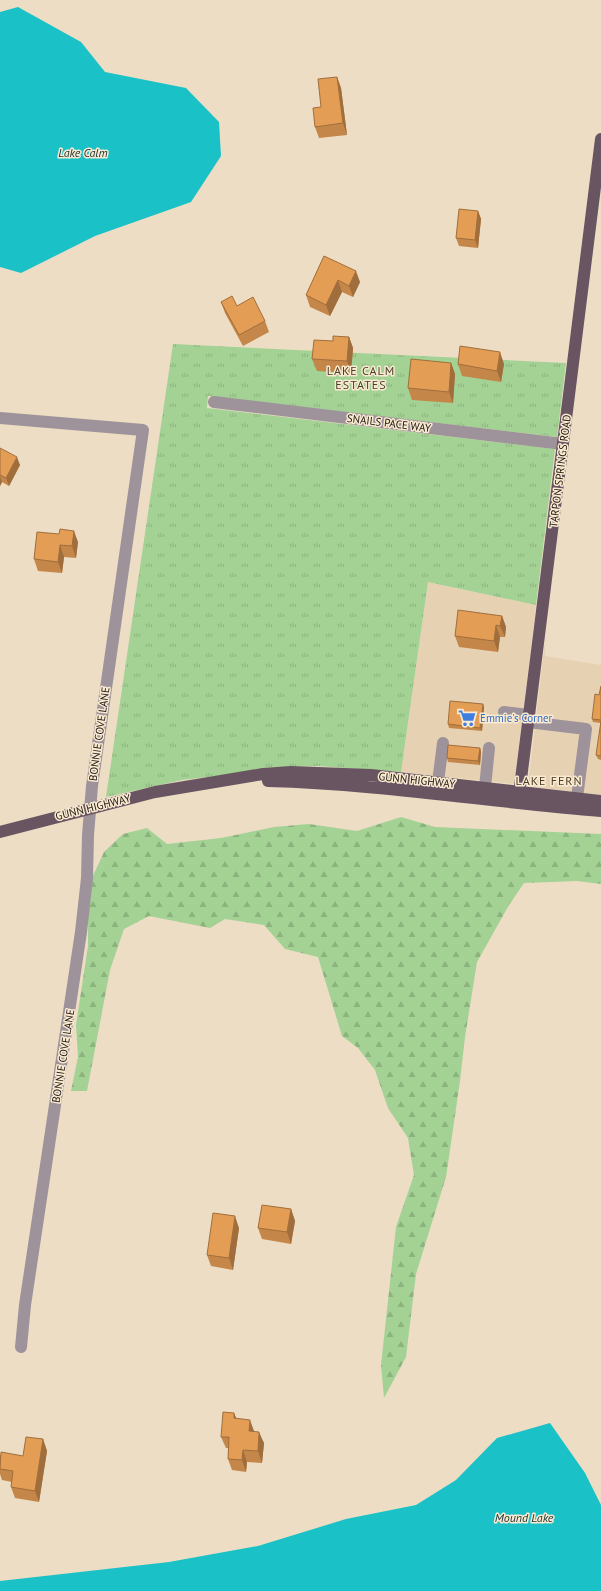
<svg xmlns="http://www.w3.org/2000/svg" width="601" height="1591" font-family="'PT Sans',sans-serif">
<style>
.built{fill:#e6d2b3}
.grass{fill:url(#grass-tufts)}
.forest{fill:url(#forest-firs)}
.water{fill:#1ac1c7}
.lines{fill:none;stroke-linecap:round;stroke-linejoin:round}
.minor{stroke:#9e939a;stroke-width:12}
.major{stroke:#695562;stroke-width:12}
.wall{fill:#c48749}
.shaded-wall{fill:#a06e3c}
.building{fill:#e49d55;stroke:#a06e3c}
.labels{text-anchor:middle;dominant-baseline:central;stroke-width:3;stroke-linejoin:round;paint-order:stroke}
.street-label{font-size:11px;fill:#1b150d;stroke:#faead1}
.shop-label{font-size:11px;fill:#366cbe;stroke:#faead1;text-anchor:start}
.water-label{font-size:12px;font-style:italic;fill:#1a3334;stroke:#faead1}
.neighbourhood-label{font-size:12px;letter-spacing:1px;fill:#493d28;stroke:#faead1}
</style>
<defs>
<pattern id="grass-tufts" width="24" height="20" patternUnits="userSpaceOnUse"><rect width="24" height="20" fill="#a3d294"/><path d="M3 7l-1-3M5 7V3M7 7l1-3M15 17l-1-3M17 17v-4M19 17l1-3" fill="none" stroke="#8cb37e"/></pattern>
<pattern id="forest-firs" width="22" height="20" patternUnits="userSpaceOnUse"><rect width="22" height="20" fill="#a3d294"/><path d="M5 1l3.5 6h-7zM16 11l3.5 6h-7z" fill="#8cb37e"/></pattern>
</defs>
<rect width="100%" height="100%" fill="#ecddc4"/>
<path class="built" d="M428,582l108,23 -22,179 -113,-12z
M545,642v14l56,9v130l-73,-9z"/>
<path class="grass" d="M173,344l393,19 -9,74 -349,-41 -1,12 348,41 -19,156 -108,-23 -27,190 -84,-6 -54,2 -30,6 -51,6 -76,17z"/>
<path class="forest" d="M401,817l34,10 166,7v50l-24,-3 -53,2 -15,22 -32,57 -12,75 -5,44 -14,96 -30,97 -10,83 -22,41 -3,-33 15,-138 18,-52 -6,-37 -20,-30 -13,-38 -17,-22 -16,-12 -24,-79 -33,-8 -21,-24 -39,-6 -15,9 -61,-12 -25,13 -14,41 -23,121h-16l7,-34 -2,-32 12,-79v-29l-2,-26 18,-39 19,-18 24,-6 20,16 54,-6 53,-11 35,-3 48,7z"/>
<path class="water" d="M18,7l63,35 24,30 81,16 33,34 2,34 -30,46 -96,34 -74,37 -21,-6v-255z
M550,1423l35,50 16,32v86h-601v-10l169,-19 89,-16 88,-27 70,-14 40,-25 41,-42z"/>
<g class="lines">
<path class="minor" d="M214,402l349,42
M0,418l143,12 -51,356 -4,49 -1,43 -6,54 -56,373 -4,42
M504,712l25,3
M528,722l58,7 -9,69
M438,782l5,-39
M485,787l4,-39"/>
<path class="major" d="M268,781c111,3 222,21 333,30
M518,803l83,-664
M0,832l155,-40 108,-18 28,-2 80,3 230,26"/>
</g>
<path class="wall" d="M337,77l4,11 6,47 -28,3 -4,-11 6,-20z
M478,211l3,8 -3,29 -19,-2 -3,-8z
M324,256l36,26 -7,15 -11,-5 -12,24 -20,-9 -4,-12z
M221,302l16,4 28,15 4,11 -26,14 -18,-33z
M349,337l4,11 -2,25 -34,-2 -5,-12 21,-18z
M451,363l4,11 -2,29 -41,-3 -4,-12z
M458,364h46l-3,18 -39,-6z
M0,449l20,16 -11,21 -7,-4 -2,4z
M37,532l41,10 -2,16 -12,-1 -2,16 -24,-2 -4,-12z
M502,616l4,11 -1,10h-5l-2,15 -39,-5 -4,-11z
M601,686v74l-3,-1 -2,-4 5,-32 -8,-1 -1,-3 7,-24z
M483,704l1,4 -2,23 -33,-3 -1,-4z
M480,748l1,4 -1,13 -32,-3 -1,-4z
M291,1209l4,12 -4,23 -29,-5 -4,-11z
M239,1228l-6,42 -22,-4 -4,-11z
M234,1413l2,6 18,12 10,12 -2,20 -15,-1 -1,10 -14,-2 -4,-11v-11h-2l-5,-11z
M43,1439l4,12 -8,51 -24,-4 -4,-11 1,-5 -10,-2 -2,-6v-19l23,1z"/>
<path class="shaded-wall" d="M337,77l4,11 6,47 -4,-12z
M478,211l3,8 -3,29 -3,-8z
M356,271l4,11 -7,15 -4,-11z
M338,280l4,12 -12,24 -4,-11z
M349,337l4,11 -2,25 -4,-12z
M500,352l4,12 -3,18 -4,-11z
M451,363l4,11 -2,29 -4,-11z
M17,457l3,8 -11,21 -3,-8z
M0,476l2,6 -2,4z
M74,531l4,11 -2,16 -4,-12z
M60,545l4,12 -2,16 -4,-11z
M502,616l4,11 -1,10 -5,-11z
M496,625l4,12 -2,15 -4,-11z
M483,704l1,4 -2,23 -2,-3z
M480,748l1,4 -1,13 -2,-4z
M291,1209l4,12 -4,23 -4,-12z
M235,1216l4,12 -6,42 -4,-12z
M234,1413l5,11 -5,-6z
M250,1420l4,11h-5z
M259,1432l5,11 -2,20 -4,-12z
M43,1439l4,12 -8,51 -4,-11z
M243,1450l4,12 -1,10 -4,-12z"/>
<path class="building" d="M337,77l6,46 -28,4 -2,-19 8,-1 -3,-28z
M459,209l19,2 -3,29 -19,-2z
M324,256l32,15 -7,15 -11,-6 -12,25 -20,-10z
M232,296l5,10 16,-9 12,24 -26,14 -18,-33z
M333,336l16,1 -2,24 -35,-2 2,-19 19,1z
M460,346l40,6 -3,19 -39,-7z
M411,359l40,4 -2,29 -41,-4z
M0,448l17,9 -11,21 -6,-3z
M60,529l14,2 -2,15 -12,-1 -2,17 -24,-3 3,-27 22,2z
M458,610l44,6 -2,10 -4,-1 -2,16 -39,-5z
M601,686v34l-9,-1 3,-25 4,1z
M450,701l33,3 -3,24 -32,-4z
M601,721v35l-5,-1z
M448,745l32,3 -2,13 -31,-3z
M262,1205l29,4 -4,23 -29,-4z
M213,1213l22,3 -6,42 -22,-3z
M223,1412l11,1v5l16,2 -1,11 10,1 -1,19 -15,-1 -1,10 -14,-1 1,-22h-8z
M26,1437l17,2 -8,52 -24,-4 2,-16 -13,-2 1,-17 22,4z"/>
<defs>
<g id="supermarket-bare" transform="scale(1.38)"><path d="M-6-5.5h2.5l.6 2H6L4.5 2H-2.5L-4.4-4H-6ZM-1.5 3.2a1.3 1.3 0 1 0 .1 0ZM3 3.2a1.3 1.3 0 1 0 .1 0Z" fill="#3f7fe0" stroke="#faead1" stroke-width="2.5" paint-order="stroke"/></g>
</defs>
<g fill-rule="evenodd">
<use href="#supermarket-bare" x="467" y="718"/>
</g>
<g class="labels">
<g class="street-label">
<text transform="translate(389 423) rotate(7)">SNAILS PACE WAY</text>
<text transform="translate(560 471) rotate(-83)">TARPON SPRINGS ROAD</text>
<text transform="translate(99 734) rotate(-82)">BONNIE COVE LANE</text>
<text transform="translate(417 780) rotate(6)">GUNN HIGHWAY</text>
<text transform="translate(93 807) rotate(-14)">GUNN HIGHWAY</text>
<text transform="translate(63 1056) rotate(-81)">BONNIE COVE LANE</text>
</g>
<g class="shop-label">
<text x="480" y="718">Emmie's Corner</text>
</g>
<g class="water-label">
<text x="83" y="152">Lake Calm</text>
<text x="524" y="1517">Mound Lake</text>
</g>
<g class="neighbourhood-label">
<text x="361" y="370">LAKE CALM<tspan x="361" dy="14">ESTATES</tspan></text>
<text x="549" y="780">LAKE FERN</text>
</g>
</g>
</svg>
